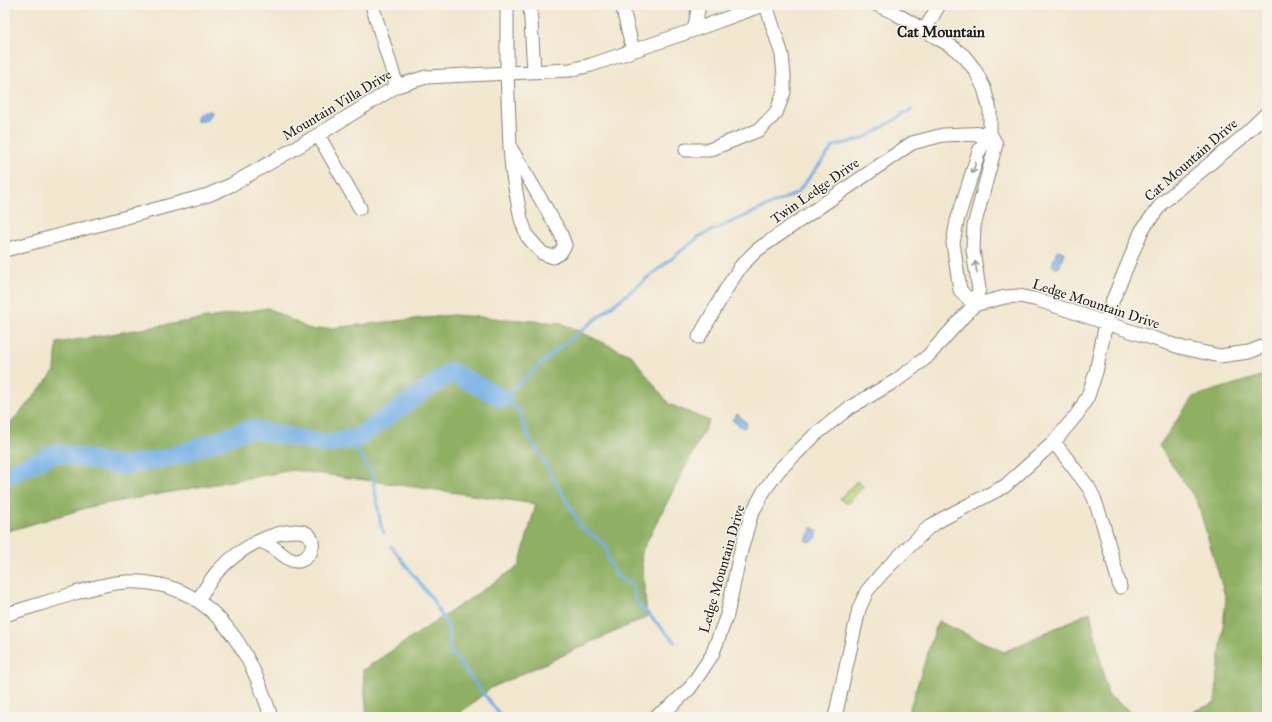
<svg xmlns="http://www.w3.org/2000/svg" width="1272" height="722" font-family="'IM FELL Great Primer',serif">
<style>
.green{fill:#b4cc71;stroke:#687446}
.forest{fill:#8fb063;stroke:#566640}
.water{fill:#76b0e7;stroke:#496682}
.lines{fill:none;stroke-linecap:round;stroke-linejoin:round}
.stream{stroke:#76b0e7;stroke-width:3}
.river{stroke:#76b0e7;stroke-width:19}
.minor-casing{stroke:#868276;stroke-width:15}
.minor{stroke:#fff;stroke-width:13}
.oneway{stroke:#999}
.labels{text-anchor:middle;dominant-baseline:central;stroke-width:3;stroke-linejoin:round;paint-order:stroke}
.street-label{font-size:14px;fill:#1c1c1c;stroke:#f7f3e8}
.neighbourhood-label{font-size:15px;font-weight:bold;fill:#1c1c1c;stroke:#f7f3e8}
</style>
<rect width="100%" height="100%" fill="#f7f3e8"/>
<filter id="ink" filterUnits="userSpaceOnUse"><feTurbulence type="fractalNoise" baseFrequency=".025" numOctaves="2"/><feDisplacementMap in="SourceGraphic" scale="8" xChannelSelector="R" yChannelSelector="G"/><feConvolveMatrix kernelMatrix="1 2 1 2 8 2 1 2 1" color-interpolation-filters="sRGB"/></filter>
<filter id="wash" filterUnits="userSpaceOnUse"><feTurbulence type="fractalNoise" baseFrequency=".012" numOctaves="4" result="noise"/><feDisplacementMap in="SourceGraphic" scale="16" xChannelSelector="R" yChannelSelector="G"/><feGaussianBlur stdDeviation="0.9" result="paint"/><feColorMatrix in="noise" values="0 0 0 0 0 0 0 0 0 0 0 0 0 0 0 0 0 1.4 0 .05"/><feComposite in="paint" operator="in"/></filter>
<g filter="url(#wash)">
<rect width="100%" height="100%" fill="#f1e7cf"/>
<path class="green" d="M857,481l7,6 -17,17 -7,-6z"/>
<path class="forest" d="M268,308l43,22 142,-15 108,8 71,33 37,48 40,17 -68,132 6,64 -156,71 -36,29h-88l-4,-47 156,-104 17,-62 -243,-34 -200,36 -88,26v-102l50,-59 2,-28z
M1267,374v343h-89l37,-14 11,-104 -29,-98 -38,-55 34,-49z
M1090,612l18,83 30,22h-231l31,-96 66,31z"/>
<path class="water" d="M202,111h7l3,1 -1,3c-4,4 -9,8 -15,6 -1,-4 2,-8 6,-10z
M1057,250l7,2 -5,16 -7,-2z
M737,414l10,9 -2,4 -2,1 -11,-8z
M813,527l4,3v7l-5,5 -6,-1v-2z"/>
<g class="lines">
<path class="stream" d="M349,440l12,16 11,17 9,53 3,7
M391,546l42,54 16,30 1,21 51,65
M675,642l-38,-40 -4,-16 -16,-10 -9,-17 -2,-14 -24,-17 -58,-101 -5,-17 -17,-12 55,-48 143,-114 97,-43 37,-47 31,-8 46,-28"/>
<path class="river" d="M5,476l51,-23 65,13 51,-9 78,-28 76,15 31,-6 94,-66 51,26"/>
</g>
</g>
<g filter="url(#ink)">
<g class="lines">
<g class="minor-casing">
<path id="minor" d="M372,5l25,81
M507,5v67l3,75 2,24 9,48 6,17 15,17 11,4 7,-4 5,-8 -5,-13 -50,-85
M530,5l4,66
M622,5l11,45
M877,5l16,7 58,34 13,10 11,14 9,18 6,22v23l6,11 -22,82 -1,24 6,39 -5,16 -14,-15 -7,-47 4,-22 22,-70 11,-18
M694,30l5,-25
M924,31l15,-26
M318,135l42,73
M686,150h23l50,-20 17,-17 8,-21v-16l-2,-21 -16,-50
M5,250l203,-55 23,-10 87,-50 79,-49 29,-9 144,-7 21,-5 103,-35 69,-25
M699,337l29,-51 13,-20 16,-16 155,-107 31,-8 47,-2
M1054,442l35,46 5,10 9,26 17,63
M198,600c6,-9 12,-20 19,-28 17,-18 40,-33 64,-39 6,-2 19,-3 25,0 10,5 7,20 -1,25 -13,10 -24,-7 -34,-12 -3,-2 -7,-3 -11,-5
M5,615c21,-7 43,-13 64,-20 18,-6 37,-12 57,-13 13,-1 26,1 39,4 60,16 89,76 106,131
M655,717l16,-11 19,-18 22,-33 15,-40 13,-61 11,-39 13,-24 15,-21 36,-35 34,-27 48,-28 30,-23 47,-52 31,-8 14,-1 19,4 80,27 65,21 37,8 29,-4 18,-7
M835,717l24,-108 8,-18 17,-20 45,-44 13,-8 63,-33 49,-44 24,-29 10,-17 8,-24 10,-49 6,-21 30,-72 20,-27 78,-64 27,-26"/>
</g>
<use href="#minor" class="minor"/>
</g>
<defs><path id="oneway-shaft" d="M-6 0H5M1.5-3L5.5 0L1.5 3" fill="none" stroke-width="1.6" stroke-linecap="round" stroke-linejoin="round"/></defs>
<g class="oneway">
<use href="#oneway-shaft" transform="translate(974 168) rotate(107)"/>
<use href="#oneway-shaft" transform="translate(976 267) rotate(-99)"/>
</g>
</g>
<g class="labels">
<g class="street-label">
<text transform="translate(337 105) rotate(-31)">Mountain Villa Drive</text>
<text transform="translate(1191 160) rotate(-41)">Cat Mountain Drive</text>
<text transform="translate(815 191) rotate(-35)">Twin Ledge Drive</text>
<text transform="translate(1096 304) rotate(18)">Ledge Mountain Drive</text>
<text transform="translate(722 569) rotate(-74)">Ledge Mountain Drive</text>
</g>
<g class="neighbourhood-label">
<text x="941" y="32">Cat Mountain</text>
</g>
</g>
<rect width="1272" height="722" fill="none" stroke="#f7f3e8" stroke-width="20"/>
</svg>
